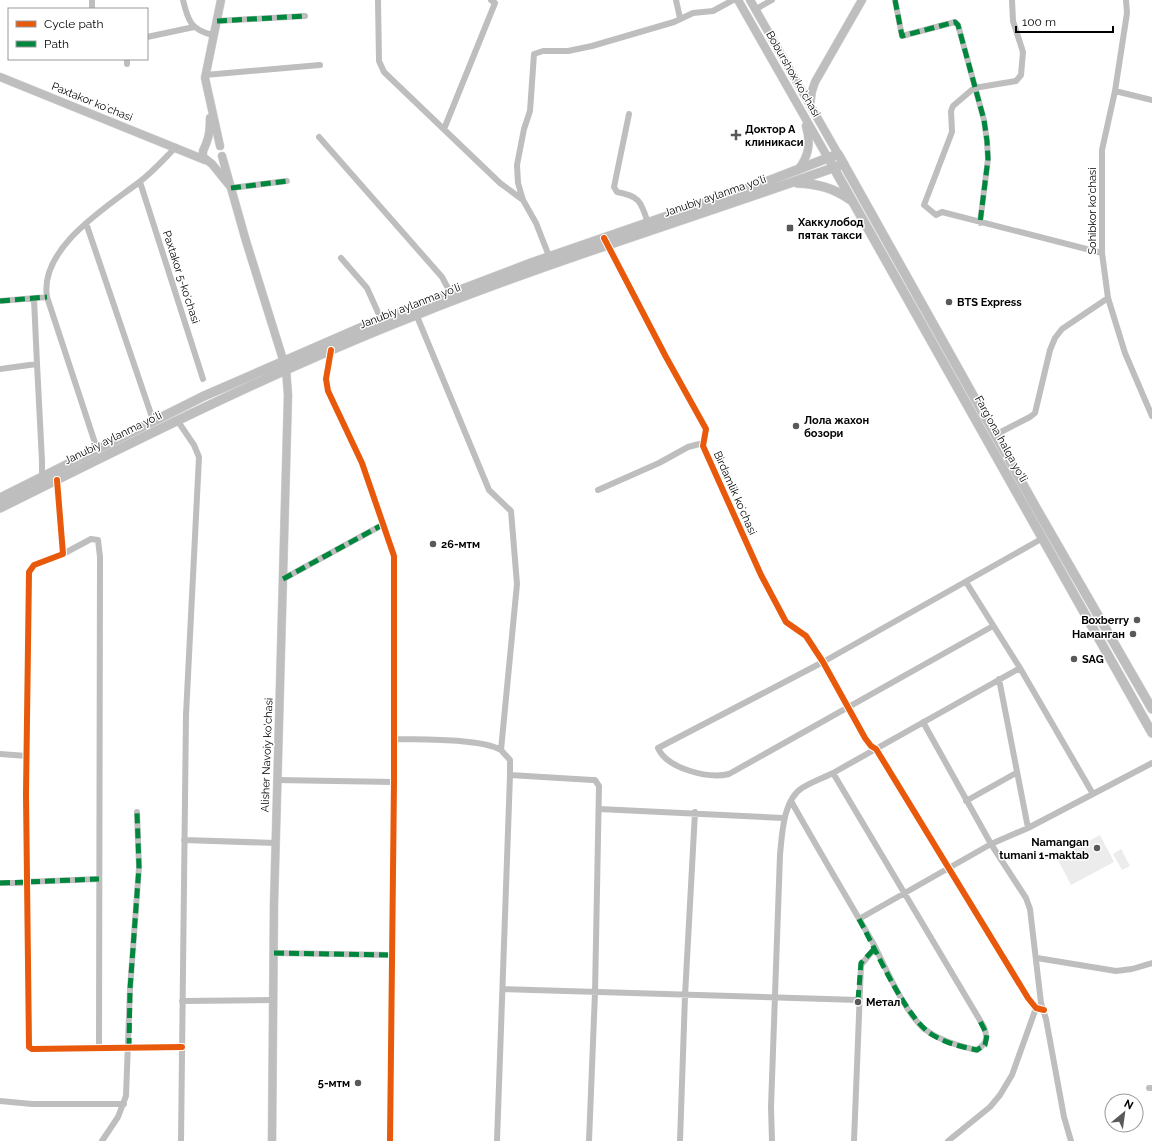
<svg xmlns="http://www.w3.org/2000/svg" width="1152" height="1141" font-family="Raleway,sans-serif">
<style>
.green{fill:#ececec}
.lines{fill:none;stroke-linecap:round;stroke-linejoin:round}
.major-casing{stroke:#dbdbdb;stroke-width:9}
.highway-casing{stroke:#dbdbdb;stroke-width:10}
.minor{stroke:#bebebe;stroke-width:6}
.major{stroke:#bebebe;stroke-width:8}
.highway{stroke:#bebebe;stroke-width:9}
.quiet{stroke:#00873e;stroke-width:5;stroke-dasharray:10 5;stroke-linecap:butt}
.cycleway-casing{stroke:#fff;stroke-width:8}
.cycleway{stroke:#e8590c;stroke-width:6}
.poi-dot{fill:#595959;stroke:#fff;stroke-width:1.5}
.labels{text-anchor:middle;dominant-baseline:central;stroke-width:3;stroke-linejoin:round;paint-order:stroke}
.street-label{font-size:11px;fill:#000;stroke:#fff}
.poi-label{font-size:11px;font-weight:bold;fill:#000;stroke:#fff;text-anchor:start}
</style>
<rect width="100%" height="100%" fill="#fff"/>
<path class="green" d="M1100,835l14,27 -43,23 -14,-27z
M1121,849l9,17 -8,4 -9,-16z"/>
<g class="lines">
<g class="major-casing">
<path id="major" d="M738,0l90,158
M750,0l88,154
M0,77l205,83
M810,105l2,-14 3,-9 47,-82
M210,118c0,14 -1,20 -7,33v6l9,7 17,21
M220,146l-15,-68 16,-78
M222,156l24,85 40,128 2,26 -14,509 -2,237
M798,170c11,-14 13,-27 8,-44"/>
</g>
<g class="highway-casing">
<path id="highway" d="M831,163l321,570
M797,183c22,1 37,5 55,18
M0,498l204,-102 156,-68 171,-65 232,-80 75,-29 197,352 117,203
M0,508c137,-68 273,-137 416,-193 140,-56 286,-100 428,-151"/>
</g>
<path class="minor" d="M183,0c5,21 8,30 30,35
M676,0l4,18
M895,0l7,36 53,-14 3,3 26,95 3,21 1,18 -8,64
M1012,0l1,21 10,31 -2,23 -5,6 -42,7 -21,18 -2,5 1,21 -28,73 12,10 6,-3 160,41
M1126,0l1,13 -12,78 -13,59v103l6,45 17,55 27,63
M378,1l1,60 5,11 116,111 23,17
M92,9v-9
M756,9l16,-9
M217,21l88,-5
M147,37l47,-10
M127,64v-5
M205,75l115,-10
M1115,91l37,9
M629,114l-15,73 3,5c23,4 24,10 31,31
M444,129l51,-126 -4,-3
M319,137l123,140 8,15
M140,182l63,197
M231,188l56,-7
M86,223l67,197
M606,243l60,114 40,72 -3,17 58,129 25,47 20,14 17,26 42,76 6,8 5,3 152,249 8,10 8,2
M549,256l-13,-33 -13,-23 -5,-17 -1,-18 7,-36 6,-18 4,-57 9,-3h25l24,-5 82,-24 19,-9 20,-2 20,-11
M341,258l26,30 14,31
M34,299l3,65
M0,301l47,-4
M331,350l-5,29 2,12 34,72 32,93v226l-4,359
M0,369l37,-5 5,97v16
M177,420l17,25 5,12 -13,258 -5,426
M995,435l35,-18 5,-4 15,-63 5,-12 7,-9 46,-31
M97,449l-50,-152c-8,-48 58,-89 91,-114 14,-10 26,-24 38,-36
M57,480l6,74 -29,11 -5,7 -3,222 3,253 3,2 150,-2
M598,490l61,-27 29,-16 15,-4
M63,554l28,-15 7,1 2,17 -1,491
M283,579l101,-55
M966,582l54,86 73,126
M993,626l-264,148c-20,5 -62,-5 -71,-26l165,-86 220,-124
M999,679l29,149
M923,722l68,122 35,54 4,11 11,94 5,16 18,98 7,24
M394,739c25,1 87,-1 107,11l16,-166 -6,-73 -22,-21 -73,-176
M501,750l9,10v15l82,5h3l4,6 -4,207 -6,148
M0,754l27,2
M277,780l117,2
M791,801c27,48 55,95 82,142 13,25 29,64 49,84 15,13 36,19 55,23 10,-7 11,-12 7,-23l-151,-254
M966,801l50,-28
M599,809l184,9
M184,840l91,3
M0,883l99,-4
M859,919l132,-75 37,-16 124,-65
M274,953l118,2
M1037,958l79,13 16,-2 20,-6
M503,989l355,11
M182,1001l92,-1
M1149,1088h3
M0,1101l32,3h92
M102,1141l16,-24 8,-21 4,-107 9,-122 -2,-55
M497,1141l13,-366
M680,1141l5,-145 10,-184
M772,1141l-1,-34 9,-252c2,-20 3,-55 22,-67 9,-6 21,-10 31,-15l187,-105
M854,1141l7,-176 14,-17
M948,1141l42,-34 10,-12 12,-20 24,-67"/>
<use href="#major" class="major"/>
<use href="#highway" class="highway"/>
<path class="quiet" d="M895,0l7,36 53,-14 3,3 26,95 3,21 1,18 -8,64
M217,21l88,-5
M231,188l56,-7
M0,301l47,-4
M283,579l101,-55
M0,883l99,-4
M859,919c16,29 46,98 72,115 14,9 31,13 46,16l8,-5 2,-10 -8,-16
M274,953l118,2
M858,1000l3,-37 14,-15
M129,1048l1,-59 9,-122 -2,-55"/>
<g class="cycleway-casing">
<path id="cycleway" d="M604,238l62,119 40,72 -3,17 58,129 25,47 20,14 17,26 42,76 6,8 5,3 152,249 8,10 8,2
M331,350l-5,29 2,12 34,72 32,93v226l-4,359
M57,480l6,74 -29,11 -5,7 -3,222 3,253 3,2 150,-2"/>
</g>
<use href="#cycleway" class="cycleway"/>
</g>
<g class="poi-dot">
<path d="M734 129h4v4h4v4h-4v4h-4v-4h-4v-4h4z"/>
<rect x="786" y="224" width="8" height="8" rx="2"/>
<circle cx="949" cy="302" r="4"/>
<circle cx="796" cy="426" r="4"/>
<circle cx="433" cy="544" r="4"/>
<circle cx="1137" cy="620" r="4"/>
<circle cx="1133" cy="634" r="4"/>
<circle cx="1074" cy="659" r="4"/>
<circle cx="1097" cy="848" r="4"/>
<circle cx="858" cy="1002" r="4"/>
<circle cx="358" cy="1083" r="4"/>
</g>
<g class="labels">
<g class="street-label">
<text transform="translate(793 74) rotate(60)">Boburshox ko'chasi</text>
<text transform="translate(92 102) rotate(22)">Paxtakor koʻchasi</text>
<text transform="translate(715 196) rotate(-19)">Janubiy aylanma yoʻli</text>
<text transform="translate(1092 211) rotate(-90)">Sohibkor ko'chasi</text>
<text transform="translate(181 277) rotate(72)">Paxtakor 5-koʻchasi</text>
<text transform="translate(410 306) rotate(-21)">Janubiy aylanma yoʻli</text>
<text transform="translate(113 438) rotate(-26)">Janubiy aylanma yoʻli</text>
<text transform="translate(1001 439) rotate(61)">Farg‘ona halqa yo‘li</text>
<text transform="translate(735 493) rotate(66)">Birdamlik koʻchasi</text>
<text transform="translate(267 755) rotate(-88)">Alisher Navoiy ko'chasi</text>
</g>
<g class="poi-label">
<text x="745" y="129">Доктор А<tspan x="745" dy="13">клиникаси</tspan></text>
<text x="798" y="222">Хаккулобод<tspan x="798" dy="13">пятак такси</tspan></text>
<text x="957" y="302">BTS Express</text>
<text x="804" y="420">Лола жахон<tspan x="804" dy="13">бозори</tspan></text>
<text x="441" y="544">26-мтм</text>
<text x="1129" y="620" text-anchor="end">Boxberry</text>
<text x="1125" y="634" text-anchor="end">Наманган</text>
<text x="1082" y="659">SAG</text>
<text x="1089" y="842" text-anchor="end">Namangan<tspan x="1089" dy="13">tumani 1-maktab</tspan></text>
<text x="866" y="1002">Метал</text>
<text x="350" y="1083" text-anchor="end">5-мтм</text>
</g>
</g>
<rect x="8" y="8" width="140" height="52" fill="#ffffff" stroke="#999999"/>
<rect x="16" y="21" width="20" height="6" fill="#e8590c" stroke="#999999"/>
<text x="44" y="28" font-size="12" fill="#000000">Cycle path</text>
<rect x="16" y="41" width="20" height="6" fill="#00873e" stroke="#999999"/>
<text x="44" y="48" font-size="12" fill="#000000">Path</text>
<g transform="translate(1124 1113) rotate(29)"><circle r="19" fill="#ffffff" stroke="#999999"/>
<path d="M0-3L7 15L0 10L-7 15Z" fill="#595959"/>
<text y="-6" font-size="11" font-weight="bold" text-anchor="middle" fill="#000000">N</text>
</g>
<path d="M1016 26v6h97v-6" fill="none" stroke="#000000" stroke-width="2"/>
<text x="1022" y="26" font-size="12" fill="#000000" stroke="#ffffff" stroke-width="3" paint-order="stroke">100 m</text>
</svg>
